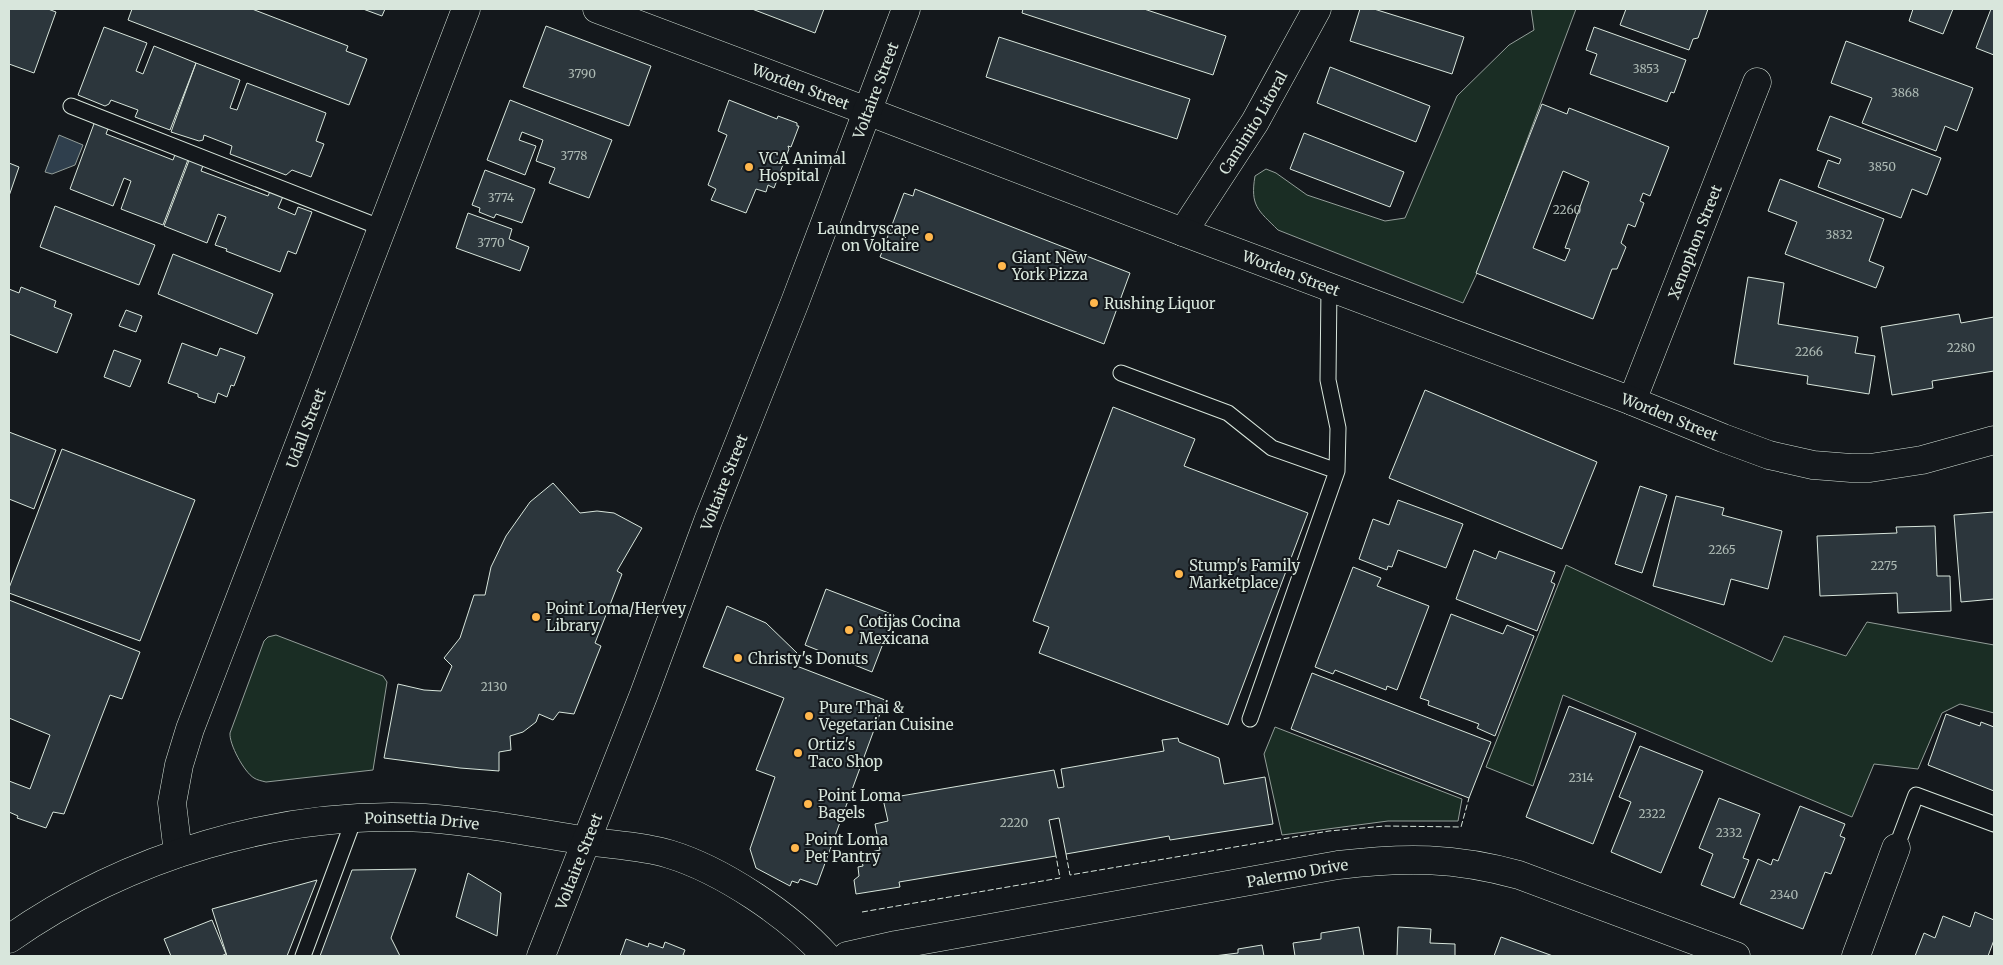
<svg xmlns="http://www.w3.org/2000/svg" width="2003" height="965" font-family="Merriweather,serif">
<style>
.green{fill:#1a2d24;stroke:#939e99}
.water{fill:#2f3f4d;stroke:#939e99}
.building{fill:#2c363c;stroke:#d8e6dc;fill-rule:evenodd}
.lines{fill:none;stroke-linecap:round;stroke-linejoin:round}
.lane-casing{stroke:#d8e6dc;stroke-width:17}
.street-casing{stroke:#d8e6dc;stroke-width:29}
.secondary-casing{stroke:#d8e6dc;stroke-width:29}
.lane{stroke:#14181c;stroke-width:15}
.street{stroke:#14181c;stroke-width:28}
.secondary{stroke:#14181c;stroke-width:28}
.fence{stroke:#d8e6dc;stroke-width:1;stroke-dasharray:6 2.5;stroke-linecap:butt}
.poi-dot{fill:#ffb74d;stroke:#14181c;stroke-width:2}
.labels{text-anchor:middle;dominant-baseline:central;stroke-width:4;stroke-linejoin:round;paint-order:stroke}
.number-label{font-size:12px;fill:#adbab4}
.street-label{font-size:15px;fill:#d8e6dc;stroke:#14181c}
.poi-label{font-size:15px;fill:#d8e6dc;stroke:#14181c;text-anchor:start}
</style>
<rect width="100%" height="100%" fill="#14181c"/>
<path class="green" d="M1531,9h45l-98,262 -15,32 -185,-73c-20,-20 -28,-24 -23,-54l11,-7 10,4 31,22 78,26 20,-3 52,-122 52,-51 25,-15z
M1566,565l206,97 12,-26 62,20 21,-34 127,23v68l-34,-9 -18,9 -24,56 -44,-5 -22,53 -289,-122 -30,91 -47,-19z
M276,635l107,41 4,6 -14,88 -107,12c-4,-1 -9,-2 -12,-4 -10,-6 -25,-34 -24,-45l34,-92 4,-4z
M1275,727l187,72 -4,22h-70l-106,14 -18,-81z"/>
<path class="water" d="M59,135l24,10 -8,20 -23,9 -7,-2z"/>
<path class="building" d="M9,9h39l8,3 -22,61 -25,-9z
M132,9h120l96,37 -2,5 21,8 -18,46 -221,-85z
M363,9h22l-3,7z
M752,9h72l-9,24z
M1023,9h121l82,27 -13,39 -191,-62z
M1360,9h14l90,28 -12,37 -102,-33z
M1626,9h82l-10,29 -5,1 -4,11 -69,-25z
M1913,9h40l-10,25 -34,-13z
M1991,9h3v46l-18,-7z
M546,26l105,40 -22,60 -106,-39z
M104,27l43,16 -11,28 7,3 11,-28 42,17 -26,67 -35,-13 3,-7 -27,-10 -2,4 -4,2 -27,-11z
M1594,27l92,33 -12,33 -3,-1 -4,10 -77,-28 7,-20 -11,-4z
M999,37l191,62 -13,40 -191,-62z
M1846,41l127,47 -16,43 -12,-5 -9,25 -74,-28 10,-25 -41,-15z
M196,63l44,17 -10,28 7,2 10,-27 79,30 -10,28 8,3 -13,33 -19,-7 -6,5 -56,-21 2,-8 -28,-11 -1,5 -4,1 -28,-9z
M1330,67l100,39 -14,36 -99,-39z
M510,100l102,40 -23,58 -40,-15 6,-15 -19,-7 7,-21 -21,-8 -3,8 17,6 -11,29 -38,-15z
M729,100l48,19 1,-3 19,7v3h2l-8,21 -3,-1 1,3 -15,39 -6,-3 -2,7 -10,-3 -10,24 -35,-13 5,-11 -8,-4 19,-50 -9,-4z
M1542,104l25,10 2,-6 100,39 -19,49 -7,-3 -3,8 4,2 -9,24 -7,-3 -7,19 5,4 -9,22h-5l-19,50 -117,-46zM1563,171l26,11 -24,66 5,1 -5,12 -32,-13z
M1830,116l111,42 -14,37 -15,-6 -11,29 -83,-31 10,-27 11,4 2,-5 -24,-9z
M95,121l14,5 -3,8 67,26 3,-8 13,5 -26,68 -42,-16 10,-28 -7,-3 -11,28 -43,-17z
M1304,133l100,39 -14,35 -100,-38z
M190,158l14,5 -3,8 67,25 3,-7 13,5 -6,14 17,7 3,-8 14,5 -16,42 -8,-3 -8,21 -54,-21 1,-2 -12,-4 11,-28 -8,-3 -11,29 -43,-17z
M9,163l10,4 -10,29z
M485,170l50,19 -13,34 -26,-9 -2,4 -15,-6 1,-4 -8,-3z
M1780,179l104,40 -15,42 15,6 -8,21 -91,-34 12,-32 -29,-11z
M915,189l215,84 -26,71 -224,-87 24,-64 9,3z
M55,206l100,39 -16,40 -99,-38z
M468,213l44,16 -3,10 20,8 -9,24 -64,-23z
M173,254l100,40 -16,40 -99,-40z
M1748,277l36,6 -6,41 80,13 -3,16 20,3 -6,38 -62,-10 1,-8 -74,-12z
M21,287l35,14 -2,6 18,7 -15,39 -48,-19v-45l10,4z
M126,310l16,6 -6,16 -17,-6z
M1959,314l2,9 33,-6v54l-62,10 1,7 -41,7 -11,-68z
M182,343l35,13 3,-8 25,9 -11,29 -3,-1 -4,12 -9,-4 -3,10 -17,-6v-3l-30,-11z
M114,350l27,10 -11,27 -26,-10z
M1425,390l172,72 -35,87 -173,-71z
M1113,407l82,32 -11,27 124,47 -80,212 -189,-72 10,-26 -16,-6z
M9,432l47,18 -22,59 -25,-10z
M62,449l133,51 -55,141 -131,-48v-5z
M553,483l27,30 17,-2 17,2 28,15 -25,43 5,3 -27,69 6,3 -27,68 -15,-2 -6,8 -14,-6 -3,8 -13,10 -13,4 1,14 -12,2v19l-39,-3 -76,-10 14,-74 26,6 17,1 11,-25 -8,-8 16,-20 14,-43h11l6,-28 15,-31 24,-34z
M1640,486l27,9 -25,78 -27,-9z
M1676,496l48,12 -2,7 60,16 -14,58 -37,-10 -7,26 -71,-19z
M1398,500l65,24 -17,44 -48,-18 -6,17 -4,-1 -1,4 -28,-11 14,-40 16,6z
M1994,512v87l-33,3 -7,-87z
M1935,526l2,50h13l1,35 -53,2 -1,-20 -77,3 -3,-60 80,-3 -1,-6z
M1474,550l22,9 3,-8 56,21 -4,10 4,2 -18,47 -81,-32z
M1353,567l28,11 -4,8 52,20 -32,84 -10,-4 -1,4 -51,-20 -2,4 -18,-7z
M826,589l68,26 -22,57 -67,-27z
M9,600l131,52 -18,47 -12,-4 -46,119 -11,-2 -7,16 -29,-10 1,-2 -9,-4v-31l21,8 20,-54 -41,-17z
M727,606l39,17 31,30 -3,12 91,35 -68,185 -17,-6 -2,4 -6,-2 -2,5 -34,-18 -6,-19 25,-72 -19,-7 28,-72 -81,-31z
M1451,614l52,20 4,-9 27,11 -39,100 -18,-8 2,-4 -51,-19 1,-4 -9,-3z
M1312,673l179,69 -22,56 -178,-69z
M1569,706l67,27 -43,111 -67,-27z
M1946,714l34,12 1,-4 13,5v64l-66,-26z
M1178,738l1,4 40,16 5,26 41,-7 8,47 -103,16 -1,-4 -103,18 -7,-36 -10,2 7,36 -157,26 1,5 -44,7 -2,-14 5,-4 -1,-9 5,-1 -2,-9 2,-1 -1,-2 18,-4 -5,-26 13,-3 -5,-22 171,-29 4,18 6,-1 -3,-18 103,-18 -2,-11z
M1640,746l63,25 -42,102 -50,-21 20,-50 -12,-5z
M1719,798l41,16 -17,44 6,2 -15,38 -33,-13 12,-31 -14,-6z
M1800,806l45,18 -5,12 5,2 -14,36 -6,-2 -22,57 -63,-25 18,-45 13,6 2,-6 5,2z
M416,869l-25,69 9,18h-80l32,-86z
M468,873l33,20 -4,43 -41,-19z
M317,880l-30,76h-60l-15,-47z
M1975,912l19,8v20l-6,16h-73l9,-23 11,5 8,-22 27,11z
M212,920l14,34 -5,2h-50l-7,-17z
M1359,927l5,29h-69l-2,-13 28,-4v-6z
M1398,927l33,2 -1,14 25,1v12h-58z
M1501,937l52,19h-59z
M626,939l22,8 1,-4 14,5 2,-6 20,8 -2,5 4,1h-67z
M1262,945l2,11h-50l24,-3v-4z"/>
<g class="lines">
<g class="lane-casing">
<path id="lane" d="M71,106l311,122
M1121,373l107,40 44,35 65,23 1,-43 -10,-48 1,-94
M1250,719l87,-248
M1896,848l20,-53 78,29
M303,956l51,-137"/>
</g>
<g class="street-casing">
<g id="street">
<path id="s1" d="M597,9l270,102"/>
<path id="s2" d="M1183,232l72,-110 62,-113"/>
<path id="s3" d="M1632,401l125,-319"/>
<path d="M586,841c27,4 57,5 83,13 53,16 120,61 157,102"/>
<path id="s4" d="M178,853l-6,-50 7,-38 11,-36 276,-720"/>
<path id="s5" d="M847,956l49,-11 442,-80c67,-8 116,-8 181,10l217,81"/>
<path d="M1856,956l40,-108"/>
</g>
</g>
<g class="secondary-casing">
<g id="secondary">
<path id="s6" d="M867,111l316,121 449,169 91,37 46,17 44,10 38,3h19l52,-8 72,-20"/>
<path id="s7" d="M9,939c118,-83 271,-129 416,-121 54,4 107,14 161,23"/>
<path id="s8" d="M541,956l103,-262 64,-173 87,-219 111,-293"/>
</g>
</g>
<use href="#lane" class="lane"/>
<use href="#street" class="street"/>
<use href="#secondary" class="secondary"/>
<path class="fence" d="M1066,854l4,21 259,-44 56,-5 76,1 8,-29
M862,912l198,-34 -4,-22"/>
</g>
<g class="poi-dot">
<circle cx="749" cy="167" r="5"/>
<circle cx="929" cy="237" r="5"/>
<circle cx="1002" cy="266" r="5"/>
<circle cx="1094" cy="303" r="5"/>
<circle cx="1179" cy="574" r="5"/>
<circle cx="536" cy="617" r="5"/>
<circle cx="849" cy="630" r="5"/>
<circle cx="738" cy="658" r="5"/>
<circle cx="809" cy="716" r="5"/>
<circle cx="798" cy="753" r="5"/>
<circle cx="808" cy="804" r="5"/>
<circle cx="795" cy="848" r="5"/>
</g>
<g class="labels">
<g class="number-label">
<text x="1646" y="68">3853</text>
<text x="582" y="73">3790</text>
<text x="1905" y="92">3868</text>
<text x="574" y="155">3778</text>
<text x="1882" y="166">3850</text>
<text x="501" y="197">3774</text>
<text x="1567" y="209">2260</text>
<text x="1839" y="234">3832</text>
<text x="491" y="242">3770</text>
<text x="1961" y="347">2280</text>
<text x="1809" y="351">2266</text>
<text x="1722" y="549">2265</text>
<text x="1884" y="565">2275</text>
<text x="494" y="686">2130</text>
<text x="1581" y="777">2314</text>
<text x="1652" y="813">2322</text>
<text x="1014" y="822">2220</text>
<text x="1729" y="832">2332</text>
<text x="1784" y="894">2340</text>
</g>
<g class="street-label">
<text stroke="none"><textPath href="#s1" startOffset="218">Worden Street</textPath></text>
<text stroke="none"><textPath href="#s8" startOffset="928">Voltaire Street</textPath></text>
<text stroke="none"><textPath href="#s2" startOffset="130">Caminito Litoral</textPath></text>
<text stroke="none"><textPath href="#s3" startOffset="171">Xenophon Street</textPath></text>
<text stroke="none"><textPath href="#s6" startOffset="454">Worden Street</textPath></text>
<text stroke="none"><textPath href="#s6" startOffset="859">Worden Street</textPath></text>
<text stroke="none"><textPath href="#s4" startOffset="449">Udall Street</textPath></text>
<text stroke="none"><textPath href="#s8" startOffset="508">Voltaire Street</textPath></text>
<text stroke="none"><textPath href="#s7" startOffset="438">Poinsettia Drive</textPath></text>
<text stroke="none"><textPath href="#s8" startOffset="102">Voltaire Street</textPath></text>
<text stroke="none"><textPath href="#s5" startOffset="458">Palermo Drive</textPath></text>
</g>
<g class="poi-label">
<text x="759" y="158">VCA Animal<tspan x="759" dy="17">Hospital</tspan></text>
<text x="919" y="228" text-anchor="end">Laundryscape<tspan x="919" dy="17">on Voltaire</tspan></text>
<text x="1012" y="257">Giant New<tspan x="1012" dy="17">York Pizza</tspan></text>
<text x="1104" y="303">Rushing Liquor</text>
<text x="1189" y="565">Stump's Family<tspan x="1189" dy="17">Marketplace</tspan></text>
<text x="546" y="608">Point Loma/Hervey<tspan x="546" dy="17">Library</tspan></text>
<text x="859" y="621">Cotijas Cocina<tspan x="859" dy="17">Mexicana</tspan></text>
<text x="748" y="658">Christy's Donuts</text>
<text x="819" y="707">Pure Thai &amp;<tspan x="819" dy="17">Vegetarian Cuisine</tspan></text>
<text x="808" y="744">Ortiz's<tspan x="808" dy="17">Taco Shop</tspan></text>
<text x="818" y="795">Point Loma<tspan x="818" dy="17">Bagels</tspan></text>
<text x="805" y="839">Point Loma<tspan x="805" dy="17">Pet Pantry</tspan></text>
</g>
</g>
<rect width="2003" height="965" fill="none" stroke="#d8e6dc" stroke-width="20"/>
</svg>
